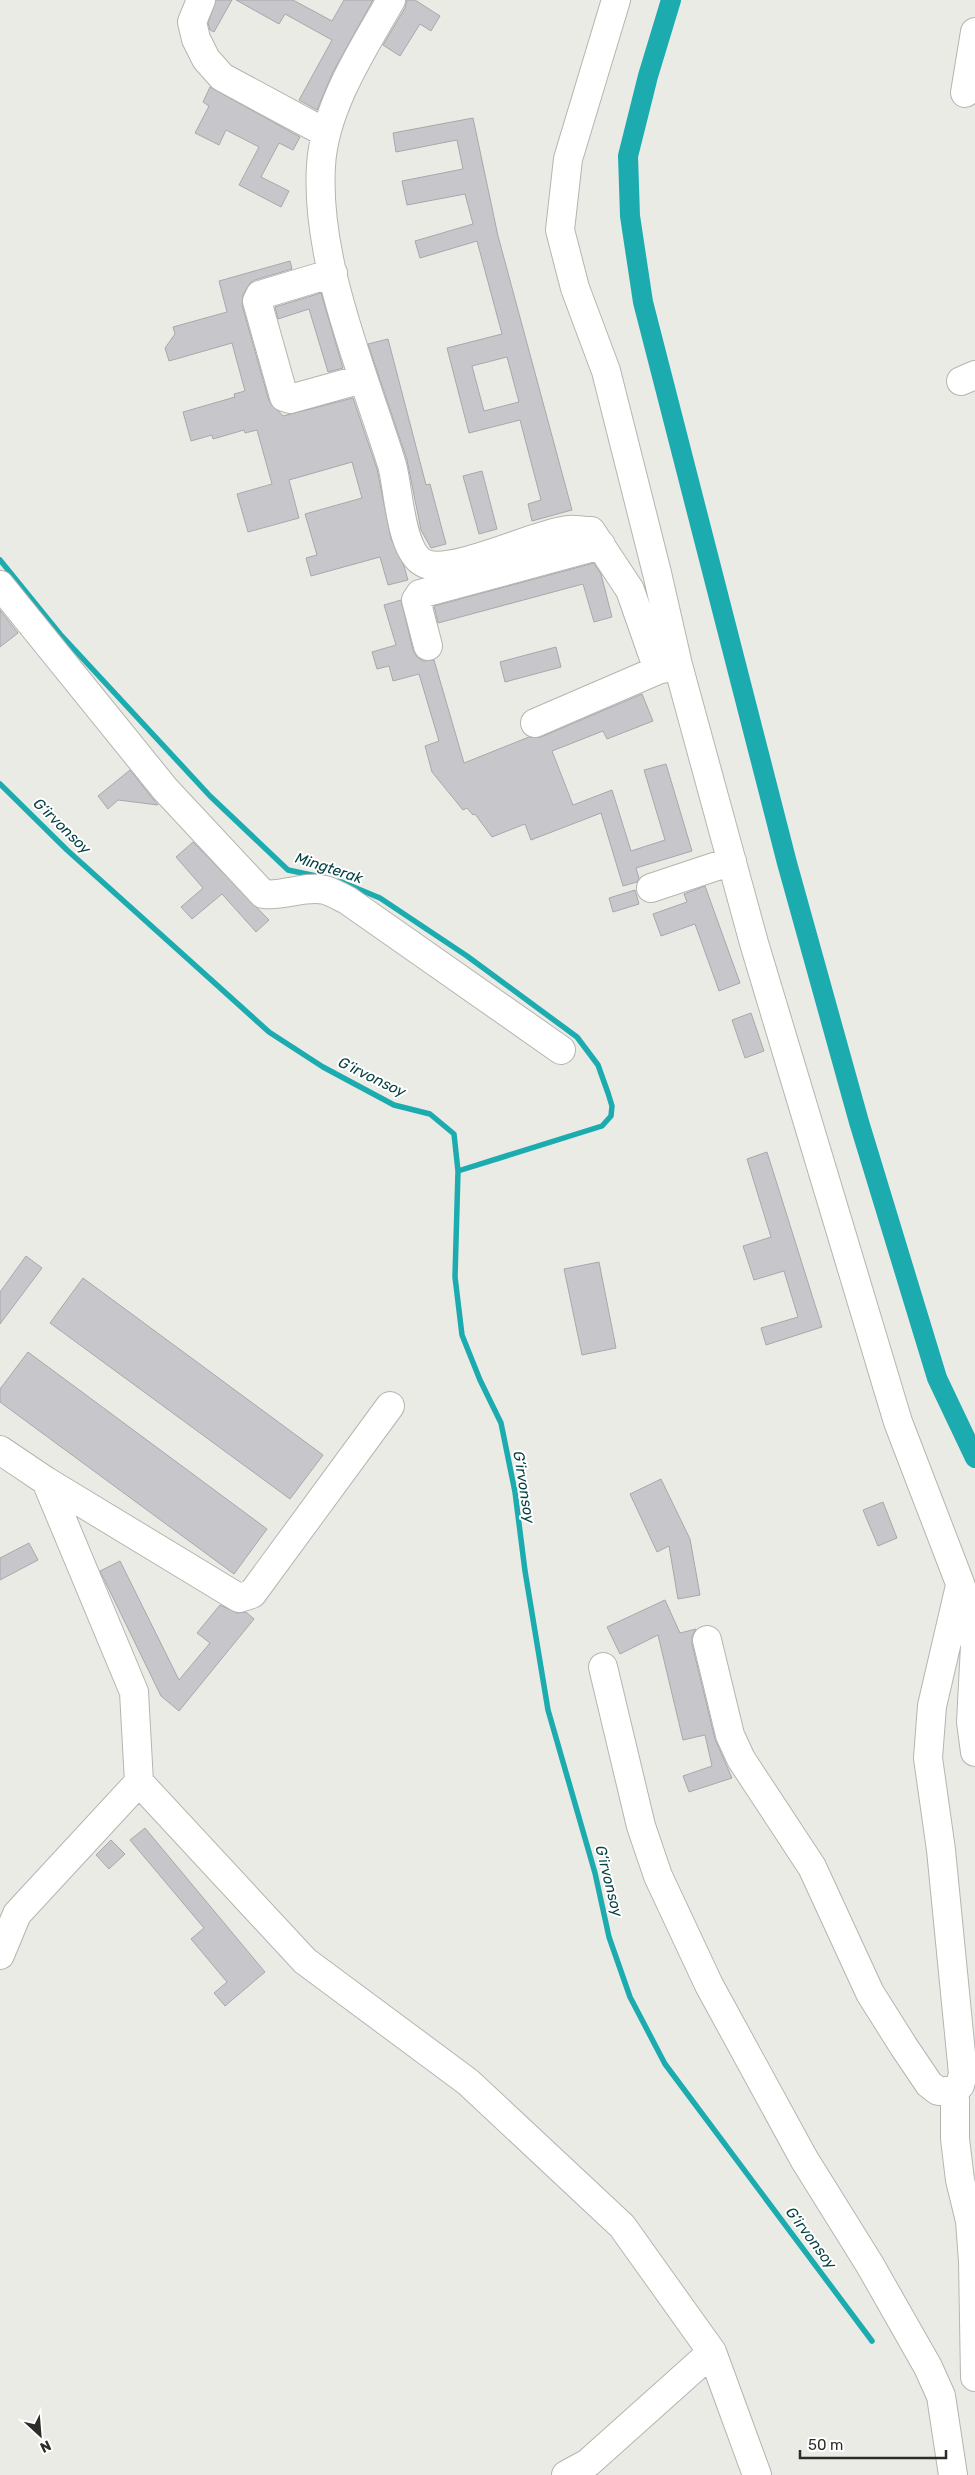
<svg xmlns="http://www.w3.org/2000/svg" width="975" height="2475" font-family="Rubik,sans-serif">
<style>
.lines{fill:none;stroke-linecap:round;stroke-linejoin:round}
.stream{stroke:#1cacaf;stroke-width:5.5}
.canal{stroke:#1cacaf;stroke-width:20}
.building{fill:#c7c7cb;stroke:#a8a8ac;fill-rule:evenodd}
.minor-casing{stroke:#b5b5b0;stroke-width:30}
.minor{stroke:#fff;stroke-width:28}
.labels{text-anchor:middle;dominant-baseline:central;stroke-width:4;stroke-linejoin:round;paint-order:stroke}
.water-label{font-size:15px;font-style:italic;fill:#054243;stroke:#fff}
</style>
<rect width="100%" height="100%" fill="#ebebe6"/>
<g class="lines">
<path class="stream" d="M0,560l60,74 150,162 78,74 33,7
M0,784l67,66 202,182 54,35 71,38 36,9 24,20 4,37 -3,106 7,58 18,45 21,43 14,69 10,79 23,139 47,163 14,64 21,60 35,67 207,277
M339,881l41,17 87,58 110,81 21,28 10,28 4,13 -1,10 -9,10 -144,45"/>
<path class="canal" d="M671,0l-23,76 -20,80 2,60 13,86 144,561 72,259 78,256 38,80"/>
</g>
<path class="building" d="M216,0h16l-18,32 -4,-2 -2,-7z
M236,0h57l39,21 12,-21h29l-40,72 -16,38 -18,-10 33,-60 -47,-26 -6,10z
M407,0h8l25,16 -9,15 -11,-7 -20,32 -17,-11 22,-37z
M210,87l90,50 -7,13 -14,-7 -18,34 28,14 -8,16 -42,-22 20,-38 -33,-17 -7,15 -24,-12 14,-27 -6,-4z
M473,118l25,118 74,274 -40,11 -4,-17 13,-4 -21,-80 -51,13 -22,-85 55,-14 -25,-93 -57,17 -5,-17 58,-17 -8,-30 -58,11 -5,-24 61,-12 -6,-29 -61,12 -3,-19zM507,357l12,45 -35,9 -12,-45z
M290,261l2,8 -37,11 -5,3 -7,12 -1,10 27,96 14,15 70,-18 24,71 14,70 13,27 4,14 -20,5 -8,-28 -69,19 -5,-18 11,-3 -12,-41 57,-16 -10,-36 -63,18 10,38 -51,14 -11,-38 35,-10 -15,-54 -12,3 -1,-3 -31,9 -1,-4 -21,6 -8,-29 52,-15 -1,-3 11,-3 -13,-48 -63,18 -4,-13 10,-14 -2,-7 54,-15 -8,-31z
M321,293l22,75 -15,4 -19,-63 -31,10 -3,-12z
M388,339l38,146 4,-1 16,60 -15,4 -10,-18 -14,-70 -39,-116z
M482,471l15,58 -18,5 -16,-58z
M594,563l7,11 11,43 -18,5 -11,-38 -145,39 -4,-17z
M401,600l12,50 4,7 6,4 11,-1 30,103 65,-26h12l101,-43 11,27 -46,18 -4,-8 -51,20 21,54 39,-15 19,61 34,-11 -21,-70 22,-6 26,87 -56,17 3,10 -2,4 -14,4 -22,-73 -70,27 -6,-16 -33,13 -17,-23 -2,1 -6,-7 -4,2 -31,-38 -7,-26 14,-5 -20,-67 -26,7 -4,-15 -12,3 -5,-17 24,-7 -12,-40z
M0,610l18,23 -18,14z
M556,647l5,20 -56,15 -5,-20z
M130,770l23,29 5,6 -40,-5 -10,9 -10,-13z
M193,842l76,78 -13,12 -34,-38 -30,25 -11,-12 22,-19 -27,-31z
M705,886l35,97 -21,8 -24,-67 -34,12 -8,-22 34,-12 -3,-8z
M635,890l4,14 -26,8 -4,-14z
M751,1013l13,38 -19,7 -13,-38z
M767,1152l55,175 -56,18 -5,-17 37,-11 -14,-46 -30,9 -11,-34 28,-9 -24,-78z
M26,1256l16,12 -42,56v-32z
M599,1262l17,86 -34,7 -18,-86z
M83,1278l240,177 -33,44 -240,-176z
M28,1352l239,177 -33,45 -234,-172v-13z
M661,1479l29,60 10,56 -22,4 -9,-53 -12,6 -27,-58z
M883,1502l14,36 -19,8 -15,-36z
M29,1543l9,17 -38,20v-22z
M120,1561l59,119 31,-37 -13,-10 23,-28 17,8 9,-1 8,7 -75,92 -18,-15 -61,-125z
M665,1600l15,33 16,-4 -4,7v8l23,95 17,39 -43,14 -6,-16 29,-10 -7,-31 -22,5 -25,-105 -38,19 -13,-27z
M145,1828l120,144 -40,34 -11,-13 13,-11 -36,-43 13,-11 -74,-88z
M111,1840l14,14 -16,15 -13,-14z"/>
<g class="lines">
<g class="minor-casing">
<path id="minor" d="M201,0l-9,22 4,17 10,20 16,18 104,56
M391,0c-28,49 -67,108 -70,166 -6,96 43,208 71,299 7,24 8,90 34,99 29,10 108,-30 142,-34 7,-1 15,1 23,1l39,59 28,80 20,-5 76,278 144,479 63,164 14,59
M616,0l-48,159 -8,71 15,58 31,83 51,202 21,92
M965,93l10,-61
M333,273l-73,22 -3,6 27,96 6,2 72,-20
M961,381l14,-6
M0,585l165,204 98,105c21,3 42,-9 62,-4 8,2 15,7 22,10l214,150
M428,646l-12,-46 4,-6 181,-49
M535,723l123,-53
M651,888l81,-27
M0,1450l46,31 88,211 5,90 166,179 163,121 154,144 90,126 -124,111 -22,12
M46,1481l193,117 13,-4 138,-188
M707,1640l23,95 11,24 71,108 58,126 34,54 25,37 9,7h17v48l5,41 10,41 3,40 2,116
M975,1646l-4,76 4,30
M603,1667l38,159 17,50 51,109 95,174 66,106 58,102 13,29 12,79
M0,1955l17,-41 122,-132
M955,2091l5,-6 3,-11 -22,-224 -13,-92 4,-52 27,-116
M712,2352l45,123"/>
</g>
<use href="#minor" class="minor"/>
</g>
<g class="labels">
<g class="water-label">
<text transform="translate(62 826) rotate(44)">G‘irvonsoy</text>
<text transform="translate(329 868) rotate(18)">Mingterak</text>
<text transform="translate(372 1077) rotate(26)">G‘irvonsoy</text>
<text transform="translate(524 1487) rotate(81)">G‘irvonsoy</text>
<text transform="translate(609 1881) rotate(76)">G‘irvonsoy</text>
<text transform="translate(811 2238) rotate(53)">G‘irvonsoy</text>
</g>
</g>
<g transform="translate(40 2435) rotate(154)" stroke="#ffffff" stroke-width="4" paint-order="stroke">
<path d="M0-4L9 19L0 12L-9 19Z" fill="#2c2c2b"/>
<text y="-8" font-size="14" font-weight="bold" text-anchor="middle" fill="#2c2c2b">N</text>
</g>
<path d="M800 2450v8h146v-8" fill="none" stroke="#2c2c2b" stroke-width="2.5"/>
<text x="808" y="2450" font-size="15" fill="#2c2c2b" stroke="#ffffff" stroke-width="4" paint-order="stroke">50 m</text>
</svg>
